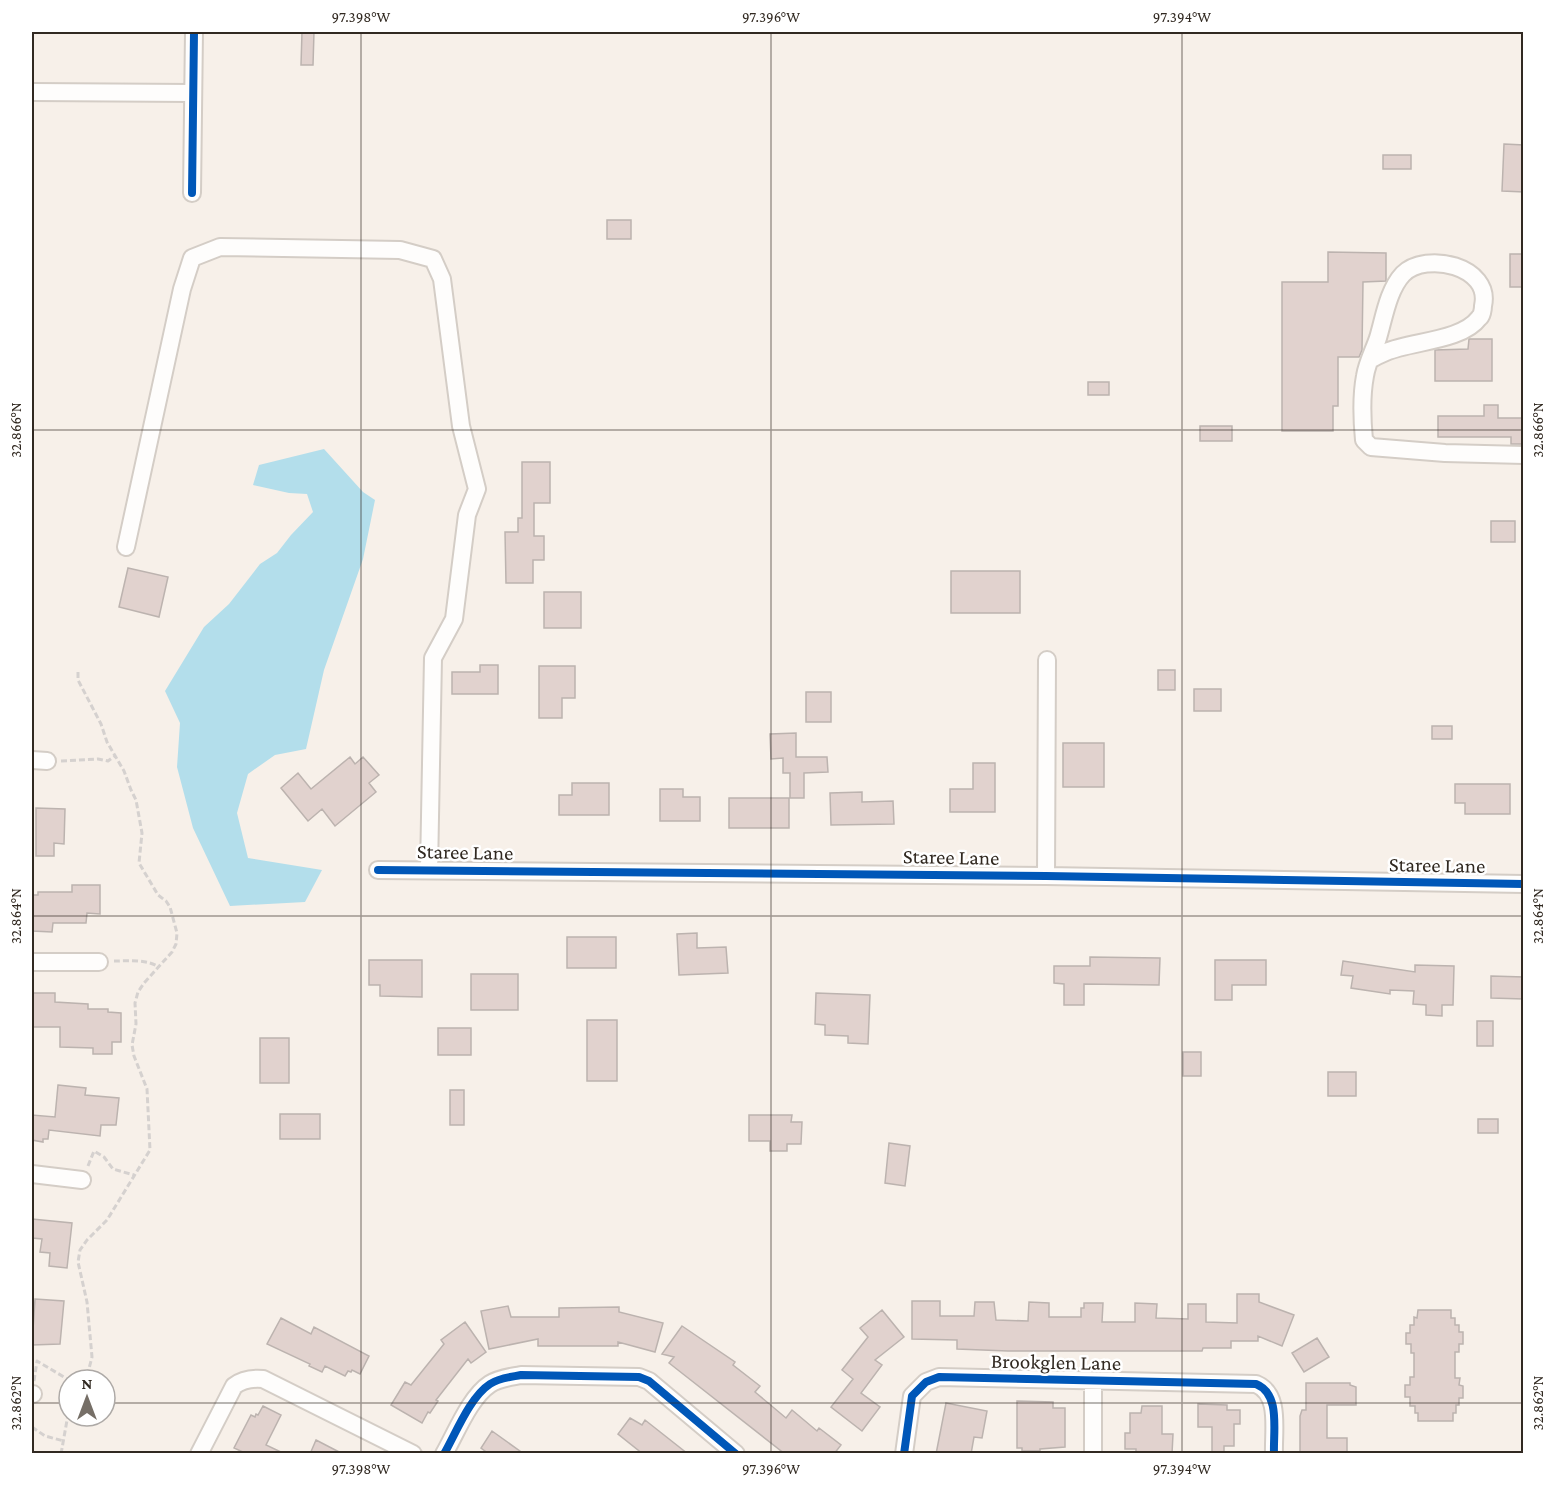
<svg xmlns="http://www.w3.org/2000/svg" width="1555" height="1485" font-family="'Crimson Pro',serif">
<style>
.water{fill:#b3deeb}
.building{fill:#e1d2ce;stroke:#bcb3af;stroke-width:1.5}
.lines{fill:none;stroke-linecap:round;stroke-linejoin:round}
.minor-casing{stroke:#d4cdc6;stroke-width:20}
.path{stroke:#d5d1cf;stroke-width:3;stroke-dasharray:6 3;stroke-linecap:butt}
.minor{stroke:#fefdfc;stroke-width:16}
.cycleway-casing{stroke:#fff;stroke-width:11}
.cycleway{stroke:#0057b8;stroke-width:8}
.ticks{fill:none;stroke:#312921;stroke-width:1.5;stroke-opacity:0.45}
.labels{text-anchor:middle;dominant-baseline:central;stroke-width:5;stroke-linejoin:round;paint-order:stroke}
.street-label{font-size:21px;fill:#312921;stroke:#fff}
.neatline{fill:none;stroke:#312921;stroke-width:2}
.ticks-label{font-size:15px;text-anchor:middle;fill:#312921}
</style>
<rect width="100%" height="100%" fill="#f7f0e9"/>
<path class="water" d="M324,449l39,43 12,8 -12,59 -39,111 -18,79 -31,6 -27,19 -11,39 11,45 74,12 -17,32 -75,4 -37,-78 -16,-61 3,-44 -15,-32 39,-64 25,-23 31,-40 17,-11 14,-18 22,-23 -6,-18 -18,-1 -36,-8 6,-20z"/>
<path class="building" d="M302,32h12l-1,33h-12z
M1504,144l20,1v47l-22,-1z
M1383,155h28v14h-28z
M607,220h24v19h-24z
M1328,252l58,1v28l-23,1 -1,68 -3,7h-21v49h-5v25h-51v-149h46z
M1510,254h14v33h-14z
M1469,339h23v42h-57v-31l33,-1z
M1088,382h21v13h-21z
M1484,405h14v13h26v26h-13v-7h-73v-21h46z
M1200,426h32v15h-32z
M522,462h28v41h-16v33h10v24h-11v23h-27l-1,-51h13v-14h4z
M1491,521h24v21h-24z
M128,568l40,9 -9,40 -40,-10z
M951,571h69v42h-69z
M544,592h37v36h-37z
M480,665h18v29h-46v-22h28z
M539,666h36v32h-13v20h-23z
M1158,670h17v20h-17z
M1194,689h27v22h-27z
M806,692h25v30h-25z
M1432,726h20v13h-20z
M796,733v24h31l1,15 -24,1v25h-14v-25h-7v-15l-12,1 -1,-25z
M1063,743h41v44h-41z
M350,757l5,7 8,-7 16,18 -10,8 7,9 -41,34 -13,-17 -14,12 -27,-33 17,-15 13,16z
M973,763h22v49h-45v-23h23z
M572,783h37v32h-50v-20h13z
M1455,784h55v30h-45v-11h-10z
M660,789h23v8h17v24h-40z
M862,792v10l31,-1 1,23 -63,1 -1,-32z
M729,798h60v30h-60z
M36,808l29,1 -1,35 -10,-1v13h-18z
M72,885h28v29l-13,-1 -1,10h-33l-1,9 -20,-1v-36h6v-3h34z
M697,933v15l29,-1 2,26 -49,2 -2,-41z
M567,937h49v31h-49z
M1090,957l70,1 -1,27 -75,-1v21h-20v-21l-10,-1v-17h36z
M369,960h53v37l-42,-1v-11h-11z
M1215,960h51v25h-34v15h-17z
M1343,961l72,11v-7l39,1 -1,39h-11v11l-16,-1v-10l-13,-1 1,-13 -24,-1v4l-39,-6 2,-12 -12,-1z
M471,974h47v36h-47z
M1491,976l33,1v22l-33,-1z
M32,993h23v9l33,2v5h20v3l13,1v29h-9v12h-19v-6l-33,-1v-20h-28z
M816,993l54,2 -2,49 -20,-1v-7l-23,-1v-10l-10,-1z
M587,1020h30v61h-30z
M1477,1021h16v25h-16z
M438,1028h33v27h-33z
M260,1038h29v45h-29z
M1183,1052h18v24h-18z
M1328,1072h28v24h-28z
M58,1085l28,3 -1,7 34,3 -3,27h-15l-1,11 -51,-6 -1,9h-5v3l-11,-2v-25l23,2z
M450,1090h14v35h-14z
M280,1114h40v25h-40z
M749,1115h43l-1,7h11l-1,22h-14v7h-17v-10h-21z
M1478,1119h20v14h-20z
M889,1143l21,3 -5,40 -20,-3z
M32,1219l40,4 -5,45 -18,-2 1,-13 -10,-1 2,-13 -10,-1z
M1237,1294h22v8l35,13 -12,31 -24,-10v5h-27v7h-28l-1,3h-194l-51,-2v-9l-45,-1v-38h28v15h34l1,-14h19l2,18 32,1 1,-19 20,1v14h32v-9h3v-5h19l-1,19h33v-19l22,1 -1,14 32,1v-15h18v18l31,1z
M35,1299l29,2 -4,43 -28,1z
M508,1306l3,11h48v-9l60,-1v5l44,11 -8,29 -37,-10v4h-80v-7l-49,10 -8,-38z
M882,1310l22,27 -29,23 7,5 -21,28 19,14 -18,24 -31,-24 22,-28 -11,-9 26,-33 -8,-9z
M1418,1310h33v8h4v7h4v7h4v12h-4v8h-4v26h5l-1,7 4,1v12h-4v7h-3v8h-3v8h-35v-8h-3v-7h-5v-9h-5v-12h5v-8h4v-24h-3v-9h-5v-11h4v-8h4v-8l3,1z
M281,1318l30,16 3,-7 55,29 -9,18 -8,-4 -1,2 -3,-1 -3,5 -20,-10 -3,6 -13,-6 1,-2 -43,-20z
M465,1322l21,30 -15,11 -3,-4 -32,41 2,1 -8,12 -2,-1 -6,11 -31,-18 14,-23 6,3 33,-41 -3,-4z
M682,1326l53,36 -2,3 27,21 -5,6 31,26 6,-8 25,21 2,-3 22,17 -7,9h-49l-116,-91 5,-6 -12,-3z
M1317,1338l12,19 -25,15 -12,-19z
M1306,1383h44v2l6,2v18h-29v33h20v16l-47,-1v-37l2,-6h4z
M1017,1401l36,1v6h12v39l-25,2v2h-18v-3h-5z
M946,1403l41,8 -5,27 -8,-1 -3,17h-35z
M1198,1404l29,1v5h13v14h-6v22h-10v7h-12v-26h-14z
M263,1406l18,9 -15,30 19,9h-38l-13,-6 17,-33 4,2 1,-3 2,1z
M1142,1406h20v28h11l-1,20h-36v-5h-11v-16h5v-20h11z
M630,1418l12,7 3,-5 43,34h-45l-25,-20z
M492,1431l32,23h-35l-8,-6z
M316,1440l27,14h-33z"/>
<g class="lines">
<g class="minor-casing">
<path id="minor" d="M32,92l161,1
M192,193l2,-161
M1370,360c5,-3 11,-6 16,-8 26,-11 76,-11 93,-34 3,-2 4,-9 4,-12 9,-40 -57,-55 -80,-32 -15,16 -19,44 -25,64 -4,12 -11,25 -13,38 -4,21 -3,43 -1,64l7,7 74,6 79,2
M126,547l56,-258 10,-31 28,-11 180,3 33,9 9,20 19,147 16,63 -10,26 -13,104 -21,39 -4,212
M32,760l15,1
M378,870l668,6 478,8
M1046,876l1,-216
M32,962h67
M32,1174l50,6
M1093,1381v73
M32,1394h1
M199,1454l35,-68c9,-7 18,-8 29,-7l150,75
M444,1454c12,-21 26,-57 46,-70 9,-6 21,-7 31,-9l118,2 10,4 87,73
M904,1454l8,-58 14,-14 13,-5 317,7c25,10 17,47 18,70"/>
</g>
<path class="path" d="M78,672v8l23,44 6,18 17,29 7,19 5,10 6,33 -3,30 19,32 8,6 4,6 7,26 -1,11 -4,8 -28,31 -6,9 -3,11 1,21 -4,21 2,11 13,33 3,61 -43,70 -20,20 -7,10 -2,12 9,40 5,55 -6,23
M61,761l37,-2 10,2 8,-6
M114,961c14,0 33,-2 45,6
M88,1166l6,-15 10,6 9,12 21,6
M34,1381l3,-20 32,19
M32,1427l13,9 19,5
M61,1454l8,-45"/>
<use href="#minor" class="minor"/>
<g class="cycleway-casing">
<path id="cycleway" d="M192,193l2,-161
M378,870l668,6 478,8
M444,1454c12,-21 26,-57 46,-70 9,-6 21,-7 31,-9l118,2 10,4 87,73
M904,1454l8,-58 14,-14 13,-5 317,7c25,10 17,47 18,70"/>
</g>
<use href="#cycleway" class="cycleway"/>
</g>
<path class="ticks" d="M361,32v1422M771,32v1422M1182,32v1422M32,430h1492M32,916h1492M32,1403h37M105,1403h1419"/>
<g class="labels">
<g class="street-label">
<text transform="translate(465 852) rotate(1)">Staree Lane</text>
<text transform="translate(951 857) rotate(1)">Staree Lane</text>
<text transform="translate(1437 865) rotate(1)">Staree Lane</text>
<text transform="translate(1056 1362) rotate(1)">Brookglen Lane</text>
</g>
</g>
<rect width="1555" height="1485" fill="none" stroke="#ffffff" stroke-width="66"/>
<g transform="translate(87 1398)"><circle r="28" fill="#ffffff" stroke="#ada9a6" stroke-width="1.5"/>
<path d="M0-4.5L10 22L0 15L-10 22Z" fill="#766f67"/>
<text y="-9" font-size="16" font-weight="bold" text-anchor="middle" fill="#312921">N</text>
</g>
<rect x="33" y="33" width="1489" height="1419" class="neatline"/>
<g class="ticks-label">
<text x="361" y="22">97.398°W</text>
<text x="771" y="22">97.396°W</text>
<text x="1182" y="22">97.394°W</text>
<text transform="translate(16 430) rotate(-90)" y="5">32.866°N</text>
<text transform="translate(1538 430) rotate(-90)" y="5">32.866°N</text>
<text transform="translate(16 916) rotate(-90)" y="5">32.864°N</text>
<text transform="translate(1538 916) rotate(-90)" y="5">32.864°N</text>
<text transform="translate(16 1403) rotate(-90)" y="5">32.862°N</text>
<text transform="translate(1538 1403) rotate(-90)" y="5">32.862°N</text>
<text x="361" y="1474">97.398°W</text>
<text x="771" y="1474">97.396°W</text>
<text x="1182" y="1474">97.394°W</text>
</g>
</svg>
